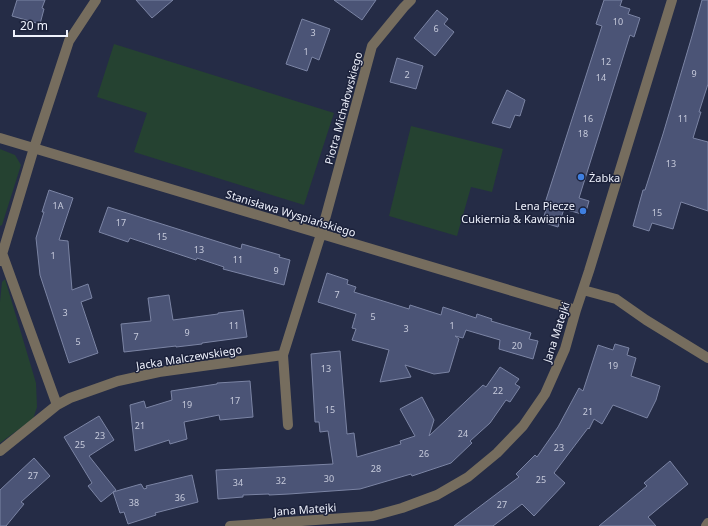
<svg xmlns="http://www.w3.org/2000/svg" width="708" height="526" font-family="'Noto Sans',sans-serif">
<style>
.green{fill:#254231}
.building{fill:#4b5476;stroke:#7b84a4}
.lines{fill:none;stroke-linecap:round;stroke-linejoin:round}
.minor{stroke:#766d5e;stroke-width:10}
.shop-dot{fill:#3f7fe0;stroke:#1c223b;stroke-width:1.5}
.labels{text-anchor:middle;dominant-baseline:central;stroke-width:3;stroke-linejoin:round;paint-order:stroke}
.number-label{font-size:9px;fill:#c6cadb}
.street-label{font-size:11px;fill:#eff2fd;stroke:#1c223b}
.poi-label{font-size:11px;fill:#eff2fd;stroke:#1c223b;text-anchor:start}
</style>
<rect width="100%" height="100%" fill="#252c46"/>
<path class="green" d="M114,44l220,69 -30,92 -170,-53 13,-39 -50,-16z
M411,126l92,23 -11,43 -21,-5 -14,49 -68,-20z
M0,149l15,6 6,10 -19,60 -2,1z
M5,279l31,104 1,24 -4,12 -33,24v-141l2,-20z"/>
<path class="building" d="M17,0h28l-3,8 2,1 -4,15 -28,-8z
M136,0h37l-21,18z
M334,0h42l-14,20z
M604,0h18l-2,6 10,3 -2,5 12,4 -6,19 -4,-2 -51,163 10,3 -4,14 -21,-6 -6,18 -16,-5 6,-18 -3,-1 57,-177 -6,-2z
M702,0h6v84l-9,28h2l-8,26 15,4v69l-27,-9 -8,27 -21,-6 -3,8 -16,-5 10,-36h2l18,-56 29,-98z
M437,10l11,9 -4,5 10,8 -19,24 -21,-18z
M302,19l28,10 -11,31 -7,-3 -5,14 -21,-7z
M397,58l26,8 -7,23 -26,-7z
M507,90l18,10 -5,16 -5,-1 -5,13 -18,-5z
M49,190l24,8 -14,42 9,1 4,49 16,-6 4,14 -11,4 17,51 -29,10 -29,-88 -4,-37 8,-26h-2z
M108,207l133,42 1,-5 38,11 -1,2 11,3 -6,25 -61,-16 1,-2 -27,-9 -1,2 -66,-22 -2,4 -29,-10z
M327,273l21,7 -1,4 9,3 -2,5 55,17 1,-4 31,10 2,-8 33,11 1,-4 15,5 -1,2 40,12 -2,6 9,2 -5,18 -34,-10 1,-9 -34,-10 -3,8 -8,-2 4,3 -10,33 -15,2 -29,-9 6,12 -31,5 9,-32 -37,-10 4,-11 -4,-1 4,-14 -38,-12z
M169,295l4,25 45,-6v-1l25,-3 4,27 -45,6v1l-26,3v-1l-52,6 -3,-28 30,-3 -3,-23z
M615,344l14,4 -2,7 9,3 -5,18 29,10 -4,14 -9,18 -34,-13 -11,19 -8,-5 -5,10 -1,-1 -34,45 11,10 -31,33 -12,-12 -29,22h-39l65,-49 -3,-3 19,-19 2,2 21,-30 21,-39 4,3 15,-46 15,5z
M340,351l7,83 7,-1 3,24 44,-13 -1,-3 15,-5 -15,-27 22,-12 12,23 -5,16 54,-51 3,2 14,-20 19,12 -4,5 5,3 -10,15 -4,-2 -16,23 -20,18 2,2 -21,20 -39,13 -1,-2 -51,15 -71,5 -20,1v-1l-26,1v2l-25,2 -2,-29 117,-6 -5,-33 -8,1 -1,-10h-4l-4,-68z
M250,381l3,36 -33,3 -1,-5 -35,7 3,17 -17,5 -1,-4 -34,11 -5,-46 14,-4 2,7 26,-8 -1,-9 46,-7v-1z
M99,416l15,24 -25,16 27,34 -15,12 -13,-16 4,-3 -28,-46z
M34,458l16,18 -29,26 3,2 -18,22h-6v-36z
M670,461l18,23 -40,33 8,9h-57l48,-40 -3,-3z
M192,475l6,27 -43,11 1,2 -28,9 -4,-12 -4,1 -7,-21 28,-8 3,5 3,-1 -1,-2z"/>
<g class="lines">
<path class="minor" d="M0,138l576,172
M2,253l55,152
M0,261l34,-113 35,-107 27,-41
M583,290l33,9 30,21 62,38
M283,355l5,70
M0,451l57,-46 13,-7 48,-17 41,-9 124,-17 38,-121 51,-188 32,-39 7,-7
M230,526l143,-10 29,-8 35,-13 31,-18 29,-24 26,-27 22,-32 20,-45 11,-39 13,-39 83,-271
M706,526l2,-3"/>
</g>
<g class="shop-dot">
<circle cx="581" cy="177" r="4"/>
<circle cx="583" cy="211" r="4"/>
</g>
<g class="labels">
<g class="number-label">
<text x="618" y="21">10</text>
<text x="436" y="28">6</text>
<text x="313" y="32">3</text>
<text x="306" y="51">1</text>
<text x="606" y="61">12</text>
<text x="694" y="73">9</text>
<text x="407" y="74">2</text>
<text x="601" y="77">14</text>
<text x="588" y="118">16</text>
<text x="683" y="118">11</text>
<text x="583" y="133">18</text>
<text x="671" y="163">13</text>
<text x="58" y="205">1A</text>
<text x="657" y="212">15</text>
<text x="121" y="222">17</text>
<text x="162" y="236">15</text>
<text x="199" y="249">13</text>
<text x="53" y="255">1</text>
<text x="238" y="259">11</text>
<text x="276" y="270">9</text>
<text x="337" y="294">7</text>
<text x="65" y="312">3</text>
<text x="373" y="316">5</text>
<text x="234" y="325">11</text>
<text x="452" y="325">1</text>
<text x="406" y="328">3</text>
<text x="187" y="332">9</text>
<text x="136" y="336">7</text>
<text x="78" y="341">5</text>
<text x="517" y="345">20</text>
<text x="613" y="365">19</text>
<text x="326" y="368">13</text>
<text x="498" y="390">22</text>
<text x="235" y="400">17</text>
<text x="187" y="404">19</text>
<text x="330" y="409">15</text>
<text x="588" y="411">21</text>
<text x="140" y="425">21</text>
<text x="463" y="433">24</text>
<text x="100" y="435">23</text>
<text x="80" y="444">25</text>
<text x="559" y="447">23</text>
<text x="424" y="453">26</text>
<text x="376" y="468">28</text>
<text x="33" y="475">27</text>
<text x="329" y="478">30</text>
<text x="541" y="479">25</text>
<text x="281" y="480">32</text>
<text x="238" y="482">34</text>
<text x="180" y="497">36</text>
<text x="134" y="502">38</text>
<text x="502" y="504">27</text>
</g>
<g class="street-label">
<text transform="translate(343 108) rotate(-75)">Piotra Michałowskiego</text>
<text transform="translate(291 213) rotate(17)">Stanisława Wyspiańskiego</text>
<text transform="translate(556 332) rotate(-72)">Jana Matejki</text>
<text transform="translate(189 357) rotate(-9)">Jacka Malczewskiego</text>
<text transform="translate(305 509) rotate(-4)">Jana Matejki</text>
</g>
<g class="poi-label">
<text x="589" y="177">Żabka</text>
<text x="575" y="205" text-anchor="end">Lena Piecze<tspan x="575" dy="13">Cukiernia &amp; Kawiarnia</tspan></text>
</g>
</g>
<path d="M14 30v6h53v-6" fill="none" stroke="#eff2fd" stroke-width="2"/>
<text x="20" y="30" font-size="12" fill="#eff2fd" stroke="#1c223b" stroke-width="3" paint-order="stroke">20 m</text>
</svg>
